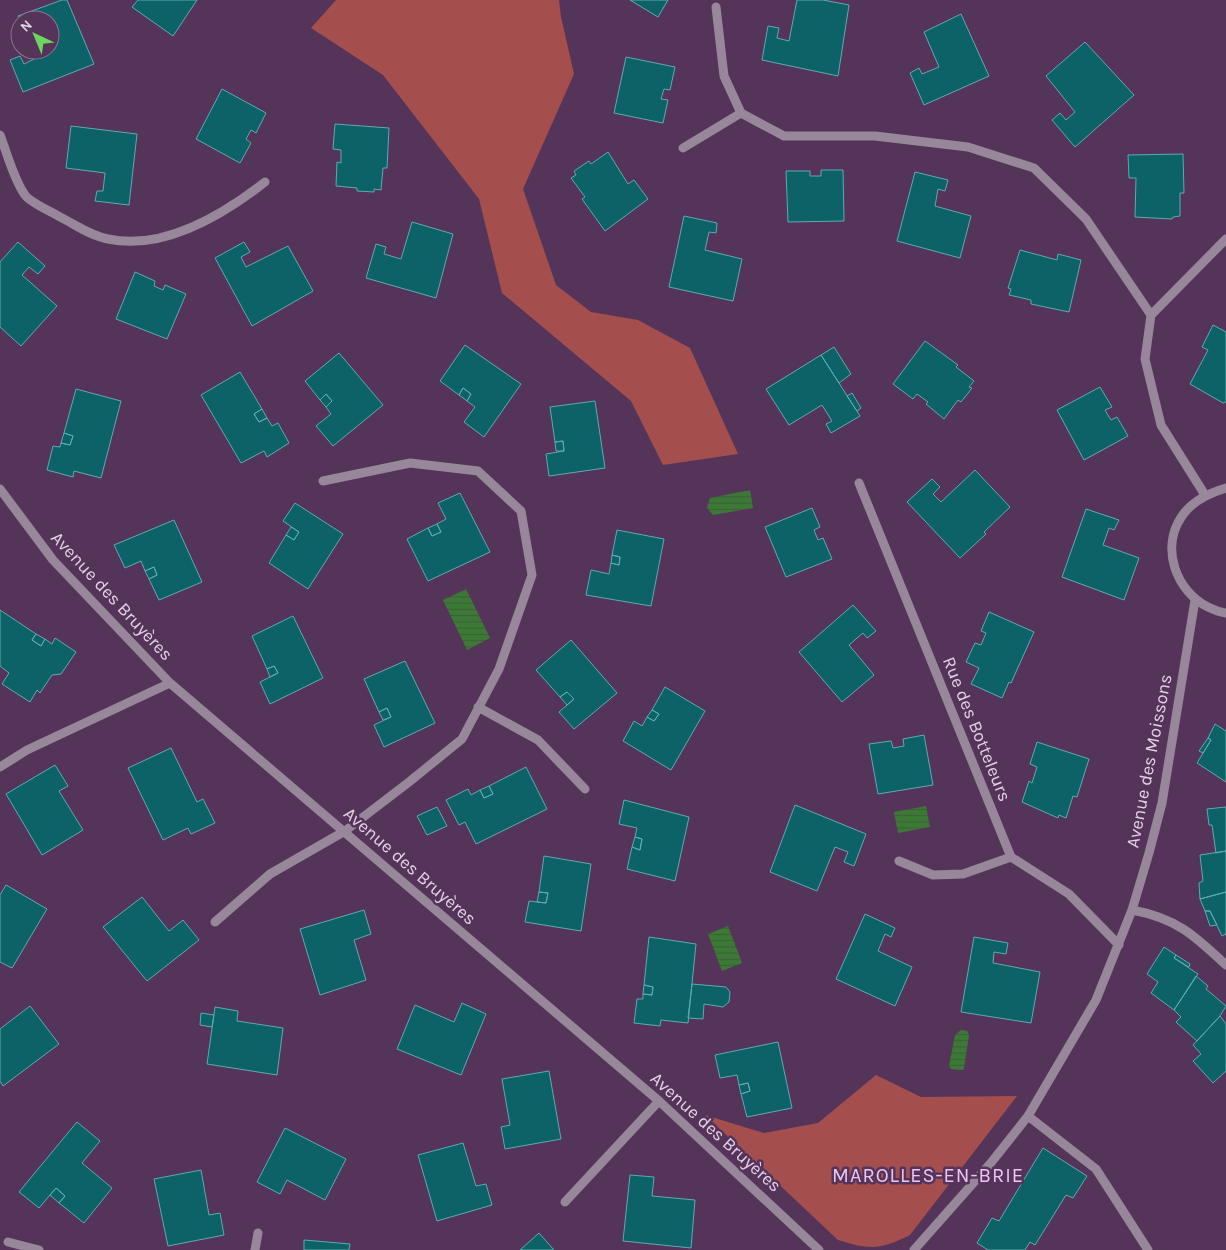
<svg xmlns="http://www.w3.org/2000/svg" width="1226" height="1250" font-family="Karla,sans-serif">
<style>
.green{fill:#a44e4e}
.water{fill:url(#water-rules)}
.building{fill:#0c6267;stroke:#5faab0}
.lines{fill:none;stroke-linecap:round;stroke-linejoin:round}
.minor{stroke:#98879a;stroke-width:9}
.labels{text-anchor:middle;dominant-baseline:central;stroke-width:5;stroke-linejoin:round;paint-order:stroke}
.street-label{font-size:18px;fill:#e4d0e7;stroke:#55345a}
.quarter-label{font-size:20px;letter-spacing:1px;fill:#edc6f4;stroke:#55345a}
</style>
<defs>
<pattern id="water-rules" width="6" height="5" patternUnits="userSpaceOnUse" patternTransform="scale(1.25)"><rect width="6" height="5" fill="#3b7a34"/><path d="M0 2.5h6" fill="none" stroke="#3f5f3c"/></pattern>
</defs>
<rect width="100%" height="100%" fill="#55345a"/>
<path class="green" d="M336,0h223l2,17 13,57 -51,115 33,96 35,27 47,8 52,28 48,106 -75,11 -32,-64 -129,-108 -23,-94 -96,-124 -72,-47z
M876,1075l45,22 96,-1 -107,139c-30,15 -40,15 -72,5l-133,-125 59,18 54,-10z"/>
<path class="water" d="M750,490l3,18 -40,7 -6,-7 3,-10z
M466,589l24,49 -23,12 -24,-50z
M926,806l4,21 -32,6 -4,-21z
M728,926l14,37 -20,8 -14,-37z
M961,1030l6,1 2,4 -5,33 -1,2 -12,-1 -2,-3 6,-31z"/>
<path class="building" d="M62,0h5l27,64 -71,28 -13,-32 10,-4 4,8 10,-5 -3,-9h19v-30l-30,1 -2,-5z
M138,0h59l-24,36 -41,-29z
M630,0h38l-10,17z
M797,0h26l26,5 -11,71 -76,-16 6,-34 11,2 -2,10 12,3z
M961,14l28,62 -65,29 -14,-32 9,-5 3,6 17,-7 -15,-35z
M1085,42l49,53 -59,52 -23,-27 8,-7 6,7 9,-8 -29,-36z
M626,57l49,10 -5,23 -6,-1 -3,10 7,1 -5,23 -49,-10z
M222,89l44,24 -10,20 -5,-3 -5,9 5,4 -11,20 -44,-24z
M335,124l54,4 -2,40h-4l-2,22 -7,-1v3l-17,-1v-3l-21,-2 1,-24 4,1v-13l-8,-1z
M71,126l66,8 -8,71 -34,-4 2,-10h6l2,-18 -39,-5z
M608,152l20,32 6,-4 14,19 -43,32 -23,-32 3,-2 -14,-19 5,-3 -2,-4 15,-10 2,3z
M1183,154l1,39h-4v23l-7,1 -1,2 -37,-2 1,-39h-7l-1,-23z
M821,170h22l1,51 -56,1 -2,-51h24v5h11z
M915,172l33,8 -3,11 -7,-2 -3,17 36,10 -11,42 -63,-17z
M684,216l33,7 -1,10 -7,-1 -4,18 37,9 -9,42 -64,-14z
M412,222l41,12 -17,64 -70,-20 10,-34 10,3 -2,7 17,5z
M18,242l27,24 -7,8 -9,-7 -7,8 35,31 -36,40 -21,-19v-65z
M244,242l6,10 -9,5 5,10 42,-21 25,45 -61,35 -37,-68z
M1020,250l37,10 1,-6 23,6 -12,52 -38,-8v-4l-22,-5 2,-6 -3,-1z
M135,272l20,9 -1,5 9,4 2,-5 21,9 -19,45 -51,-20z
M1213,325l13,7v70l-3,1 -33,-19 18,-34 -6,-3z
M925,341l33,24 -2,2 18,14 -5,6 3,1 -11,14 -3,-2 -14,19 -18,-15 2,-2 -11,-8 -4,5 -20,-15z
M465,345l56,39 -37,53 -20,-15 11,-15 -8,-6 4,-7 -8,-6 -4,7 -19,-14z
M834,347l17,27 -12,9 -18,-28z
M339,353l44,52 -50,41 -17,-20 15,-12 -5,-7 6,-6 -6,-7 -6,6 -15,-19z
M821,355l39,61 -29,17 -5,-9 6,-3 -10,-16 -33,20 -23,-36z
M240,372l22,37 -8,5 5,8 8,-4 5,8 6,-3 11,20 -22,14 -3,-6 -23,12 -40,-68z
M1100,387l12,20 -7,3 6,10 6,-3 11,19 -44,24 -27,-50z
M463,388l8,6 -4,7 -8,-6z
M76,389l45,12 -20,77 -27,-7 -1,6 -26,-7 6,-24 7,1 1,-4 9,2 3,-9 -9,-3z
M852,393l9,15 -4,3 -10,-15z
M326,394l6,7 -6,6 -6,-7z
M595,401l10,67 -56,8 -3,-22 18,-3 -1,-10 -8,1 -5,-35z
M262,409l5,9 -8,4 -5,-8z
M64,433l9,3 -3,9 -9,-2z
M563,441l1,10h-8l-1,-9z
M975,470l35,37 -26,25 2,2 -26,24 -53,-56 25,-23 8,8 -7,7 8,8z
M460,493l30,59 -62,29 -21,-42 21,-11 4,8 9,-4 -4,-8 9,-5 -8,-16z
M295,503l48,31 -35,55 -39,-26 17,-28 8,5 5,-8 -16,-11z
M812,508l8,19 -6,3 4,10 5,-2 9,21 -46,18 -21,-50z
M1086,509l33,11 -5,10 -5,-2 -6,17 36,13 -15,42 -62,-23z
M174,520l28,62 -43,18 -10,-21 8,-4 -3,-8 -9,4 -4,-10 -16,7 -11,-23z
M437,524l4,8 -9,4 -4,-8z
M291,527l8,5 -5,8 -8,-5z
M617,530l47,9 -13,67 -65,-11 5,-25 18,4 2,-11 8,2 1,-8 -8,-2z
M612,555l8,2 -1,8 -8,-2z
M154,567l3,8 -8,4 -4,-8z
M853,605l23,26 -9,7 -4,-5 -14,12 25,30 -32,27 -43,-50z
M0,610l36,24 -4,6 9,6 4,-7 7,5 3,-6 21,14 -15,22 -9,1 -12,18 -3,-3 -7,12 -28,-18 7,-11 -9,-7z
M989,612l45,20 -23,51 -2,-1 -7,16 -31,-14 8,-16 -13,-6 9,-19 6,2 5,-12 -5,-2z
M293,616l30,62 -53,26 -10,-22 18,-9 -4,-7 -7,3 -15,-33z
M36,634l9,5 -4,7 -9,-6z
M571,640l46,53 -43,36 -15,-17 15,-13 -7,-7 -7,5 -24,-27z
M405,661l30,62 -51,24 -10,-22 17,-8 -4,-9 -8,4 -15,-33z
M274,666l4,7 -8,4 -3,-8z
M665,687l40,24 -34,59 -48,-29 11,-20 8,5 5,-9 7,4 5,-7 -7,-4z
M567,692l7,7 -7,6 -7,-8z
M387,708l4,9 -8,3 -4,-8z
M652,710l7,4 -5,7 -7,-4z
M1215,724l11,7v51l-29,-19 14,-23 -3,-2z
M924,735l9,50 -55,9 -9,-50 22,-3 2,7 11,-2 -1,-7z
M1208,738l3,2 -8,13 -4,-2z
M1037,742l52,17 -12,38 -4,-1 -7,22 -7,-3 -1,3 -36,-16 7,-21 3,2 5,-16 -7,-3z
M171,748l26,54 6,-3 12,24 -24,11 -3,-6 -25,12 -35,-72z
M55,765l13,21 -9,5 24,39 -41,25 -36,-61z
M526,767l21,42 -71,35 -11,-22 -6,3 -13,-25 22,-11 3,6 9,-5 4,8 9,-4 -4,-8z
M489,786l4,8 -9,4 -4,-8z
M624,800l65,17 -14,64 -48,-12 5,-22 8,3 2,-11 -7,-2 2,-9 -18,-4z
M795,805l71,29 -12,32 -10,-4 4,-10 -13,-5 -18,44 -47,-19z
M437,807l10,19 -20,9 -10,-19z
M1226,807v44l-10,2 -4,-28h-3l-2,-16z
M635,837l7,2 -2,11 -8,-3z
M1226,851v41l-26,7 -1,-16 4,-2 -3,-26z
M544,856l47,8 -10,67 -56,-9 4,-21 17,2 2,-10 -9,-1z
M6,885l41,24 -35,59 -12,-6v-67z
M539,892l9,1 -2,10 -9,-1z
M1226,892v42l-4,2 -12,-25h-5l-5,-12z
M142,897l27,34 14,-11 16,20 -52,41 -44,-54z
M364,910l7,24 -17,6 12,40 -46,15 -20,-66z
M1205,911h5l7,14 -7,1z
M865,914l30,14 -4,9 -6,-3 -7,17 34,16 -17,39 -59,-27z
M649,937l47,7 -8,79 -27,-3 -1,6 -26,-3 3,-24h6v-5l9,1 1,-8 -9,-2z
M974,937l34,6 -2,11 -12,-2 -1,11 47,9 -9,51 -70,-11z
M1164,947l12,8 -2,3 24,16 -24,36 -23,-17 7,-11 -11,-8z
M1176,955l14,9 -1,3 -15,-9z
M1196,976l12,10 -2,3 20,17 -6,10 -23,25 -21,-19 5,-5 -7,-7z
M692,984l34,3 4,5 -1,10 -6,5 -19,-3 -1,15 -15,-1z
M644,985l9,2 -1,8 -9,-1z
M462,1003l24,11 -25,61 -64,-26 18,-44 39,17z
M30,1006l29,38 -56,42 -3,-5v-52z
M215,1007l23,4 -1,10 46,7 -6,47 -70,-11z
M201,1013l13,2 -2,12 -12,-2z
M1220,1016l6,8v47l-13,12 -20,-22 8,-7 -8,-9z
M778,1042l14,66 -45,9 -6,-23 9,-3 -2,-8 -9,2 -2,-10 -17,3 -5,-23z
M549,1071l12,68 -56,10 -4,-22 9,-2 -8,-46z
M748,1083l2,8 -9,3 -2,-9z
M77,1122l23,19 -18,22 30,25 -28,35 -25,-20 6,-7 -9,-8 -17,20 -20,-16z
M285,1128l61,31 -21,41 -38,-20 -7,14 -23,-12z
M463,1143l13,43 10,-2 6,21 -55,16 -19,-66z
M1043,1148l44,28 -14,22 -7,-3 -31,50 -5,-3 -5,8h-37l-11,-7 15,-25 7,3z
M201,1170l8,45 11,-2 4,22 -56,11 -14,-67z
M630,1175l24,2 -2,19 43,4 -4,48 -68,-7z
M56,1188l9,8 -6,7 -9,-8z
M539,1233l15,17h-34z
M304,1240l46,4 -1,6h-45z"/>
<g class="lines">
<path class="minor" d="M716,7l8,69 17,37 43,23h91l93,11 66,21 52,51 65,96 -6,44 16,66 44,70
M0,135c7,18 14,45 25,60 4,7 27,17 35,22 16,8 31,19 48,22 56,12 116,-25 157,-57
M683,148l58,-35
M1151,315l75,-76
M859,483l152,374 58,37 50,51
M1226,488c-17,5 -34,13 -44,28 -22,32 -6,75 26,91 6,3 11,5 18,6
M0,489l53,71 117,123 489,418 160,149
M478,707l60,33 47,49
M0,767l27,-17 143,-67
M899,861l34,14 30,-1 48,-17
M1132,910c44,8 62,25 94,55
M215,922l55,-48 75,-43 64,-49 53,-43 37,-70 33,-94 -11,-64 -43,-40 -68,-8 -87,18
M1028,1116l68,53 52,81
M565,1202l94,-101
M8,1242l31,8
M255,1250l3,-17
M914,1250l76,-86 38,-48 68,-116 36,-90 17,-57 13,-50 33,-203"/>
</g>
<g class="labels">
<g class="street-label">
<text transform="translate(112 596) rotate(47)">Avenue des Bruyères</text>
<text transform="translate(977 729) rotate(68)">Rue des Botteleurs</text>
<text transform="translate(1149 761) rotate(-79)">Avenue des Moissons</text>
<text transform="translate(410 866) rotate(41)">Avenue des Bruyères</text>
<text transform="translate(716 1132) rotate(42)">Avenue des Bruyères</text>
</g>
<g class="quarter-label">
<text x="928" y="1175">MAROLLES-EN-BRIE</text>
</g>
</g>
<g transform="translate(35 35) rotate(316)"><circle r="24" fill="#55345a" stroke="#8e7292"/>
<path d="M0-4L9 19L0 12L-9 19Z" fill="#6dd361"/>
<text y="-8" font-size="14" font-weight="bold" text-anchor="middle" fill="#e4d0e7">N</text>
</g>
</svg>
